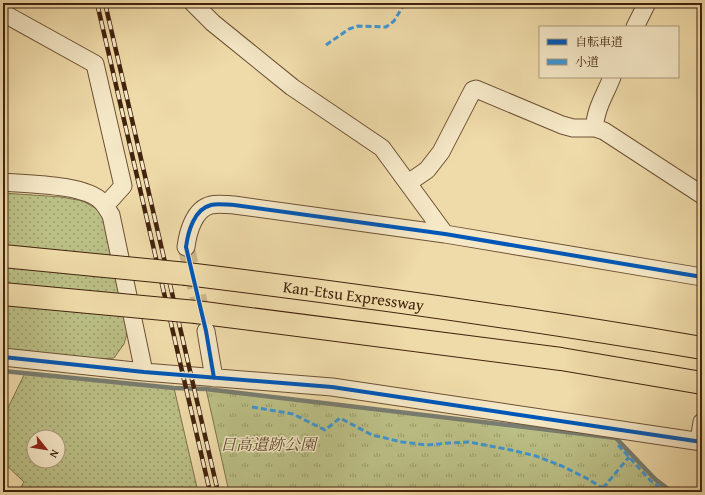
<svg xmlns="http://www.w3.org/2000/svg" width="705" height="495" font-family="'Gentium Book Plus','Noto Serif JP',serif">
<style>
.grass{fill:url(#grass-dots);stroke:#7e724a;fill-rule:evenodd}
.park{fill:url(#park-tufts);stroke:#7e724a}
.lines{fill:none;stroke-linecap:round;stroke-linejoin:round}
.stream{stroke:#787d70;stroke-width:4.5}
.minor-tunnel{stroke:#ccb68a;stroke-width:17;stroke-dasharray:17 8;stroke-linecap:butt}
.minor-casing{stroke:#6d5135;stroke-width:19}
.highway-casing{stroke:#42230e;stroke-width:24}
.minor{stroke:#f5e8c7;stroke-width:17}
.highway{stroke:#efdba9;stroke-width:22}
.rail-casing{stroke:#42230e;stroke-width:4.5}
.rail{stroke:#f5e8c7;stroke-width:3;stroke-dasharray:9;stroke-linecap:butt}
.highway-bridge-casing{stroke:#42230e;stroke-width:24;stroke-linecap:butt}
.highway-bridge{stroke:#efdba9;stroke-width:22}
.quiet{stroke:#3f95d2;stroke-width:3;stroke-dasharray:6 3;stroke-linecap:butt}
.cycleway-casing{stroke:#f5e8c7;stroke-width:6}
.cycleway{stroke:#0057b8;stroke-width:4}
.labels{text-anchor:middle;dominant-baseline:central;stroke-width:3;stroke-linejoin:round;paint-order:stroke}
.street-label{font-size:16px;fill:#42230e;stroke:#f5e8c7}
.park-label{font-size:16px;font-style:italic;fill:#604a2c;stroke:#f5e8c7}
</style>
<defs>
<pattern id="grass-dots" width="8" height="8" patternUnits="userSpaceOnUse"><rect width="8" height="8" fill="#bbc086"/><path d="M2 2h.1M6 6h.1" fill="none" stroke="#9a9c6c" stroke-width="1.8" stroke-linecap="round"/></pattern>
<pattern id="park-tufts" width="24" height="20" patternUnits="userSpaceOnUse"><rect width="24" height="20" fill="#bbc086"/><path d="M3 7l-1-3M5 7V3M7 7l1-3M15 17l-1-3M17 17v-4M19 17l1-3" fill="none" stroke="#9a9c6c"/></pattern>
</defs>
<rect width="100%" height="100%" fill="#efdba9"/>
<filter id="stains"><feTurbulence type="fractalNoise" baseFrequency=".005" numOctaves="4"/><feColorMatrix values="0 0 0 0 .2 0 0 0 0 .09 0 0 0 0 .02 0 0 0 .5 -.17"/></filter>
<radialGradient id="worn" r=".72"><stop offset=".6" stop-color="#630" stop-opacity="0"/><stop offset="1" stop-color="#630" stop-opacity=".3"/></radialGradient>
<path class="grass" d="M3,193l58,4 22,4 17,10 8,18 20,101 -4,14 -10,14 -15,1 -96,-10z
M25,373l149,15 24,104h-180l6,-10 -21,-20v-44zM34,437h24v24h-24z"/>
<path class="park" d="M206,389l410,49 39,41 17,13h-443z"/>
<g class="lines">
<path class="stream" d="M3,371l171,17 32,1 410,49 39,41 17,13"/>
<path class="minor-tunnel" d="M186,247l18,76"/>
<g class="minor-casing">
<path id="minor" d="M193,3l20,20 79,64 90,61 63,86
M3,13l92,51 28,122 -18,20
M635,27l12,-24
M595,128c-1,-17 11,-35 17,-51
M3,182c24,2 83,2 99,20 4,4 6,9 9,13l33,157
M408,183l19,-13 14,-18 32,-62 3,-1 86,36 11,3h22l9,3 98,64
M186,247c2,-15 8,-38 25,-42 7,-2 16,0 23,0l211,29 257,43
M206,331l8,47
M3,357l141,15 188,15 370,55
M699,441l3,-19"/>
</g>
<g class="highway-casing">
<g id="highway">
<path id="s1" d="M187,274c172,21 344,45 515,74"/>
<path d="M196,312l365,47 141,24"/>
</g>
</g>
<use href="#minor" class="minor"/>
<use href="#highway" class="highway"/>
<g class="rail-casing">
<path id="rail" d="M97,3l113,489
M105,3l113,489"/>
</g>
<use href="#rail" class="rail"/>
<g class="highway-bridge-casing">
<path id="highway-bridge" d="M3,256l184,18
M3,294l193,18"/>
</g>
<use href="#highway-bridge" class="highway-bridge"/>
<path class="quiet" d="M326,45l23,-16 9,-3 28,1 8,-6 11,-18
M252,407l41,7 32,16 15,-12 32,17 30,7 25,3 22,-2 20,-1 42,8 25,6 26,10 26,13 21,13
M618,445l33,36 15,11
M603,488l26,-31"/>
<g class="cycleway-casing">
<path id="cycleway" d="M3,357l141,15 188,15 370,55
M214,378l-8,-47 -20,-84c2,-15 8,-38 25,-42 7,-2 16,0 23,0l211,29 257,43"/>
</g>
<use href="#cycleway" class="cycleway"/>
</g>
<g class="labels">
<g class="street-label">
<text stroke="none"><textPath href="#s1" startOffset="168">Kan-Etsu Expressway</textPath></text>
</g>
<g class="park-label">
<text x="268" y="444">日高遺跡公園</text>
</g>
</g>
<rect width="705" height="495" fill="none" stroke="#efdba9" stroke-width="16"/>
<rect x="4" y="4" width="697" height="487" fill="none" stroke="#42230e" stroke-width="2"/>
<rect x="8" y="8" width="689" height="479" fill="none" stroke="#42230e"/>
<rect x="539" y="26" width="140" height="52" fill="#f5e8c7" stroke="#ad997d"/>
<rect x="547" y="39" width="20" height="6" fill="#0057b8" stroke="#ad997d"/>
<text x="575" y="46" font-size="12" fill="#42230e">自転車道</text>
<rect x="547" y="59" width="20" height="6" fill="#3f95d2" stroke="#ad997d"/>
<text x="575" y="66" font-size="12" fill="#42230e">小道</text>
<g transform="translate(46 449) rotate(120)"><circle r="19" fill="#f5e8c7" stroke="#ad997d"/>
<path d="M0-3L7 15L0 10L-7 15Z" fill="#8f2418"/>
<text y="-6" font-size="11" font-weight="bold" text-anchor="middle" fill="#42230e">N</text>
</g>
<rect width="100%" height="100%" filter="url(#stains)"/>
<rect width="100%" height="100%" fill="url(#worn)"/>
</svg>
